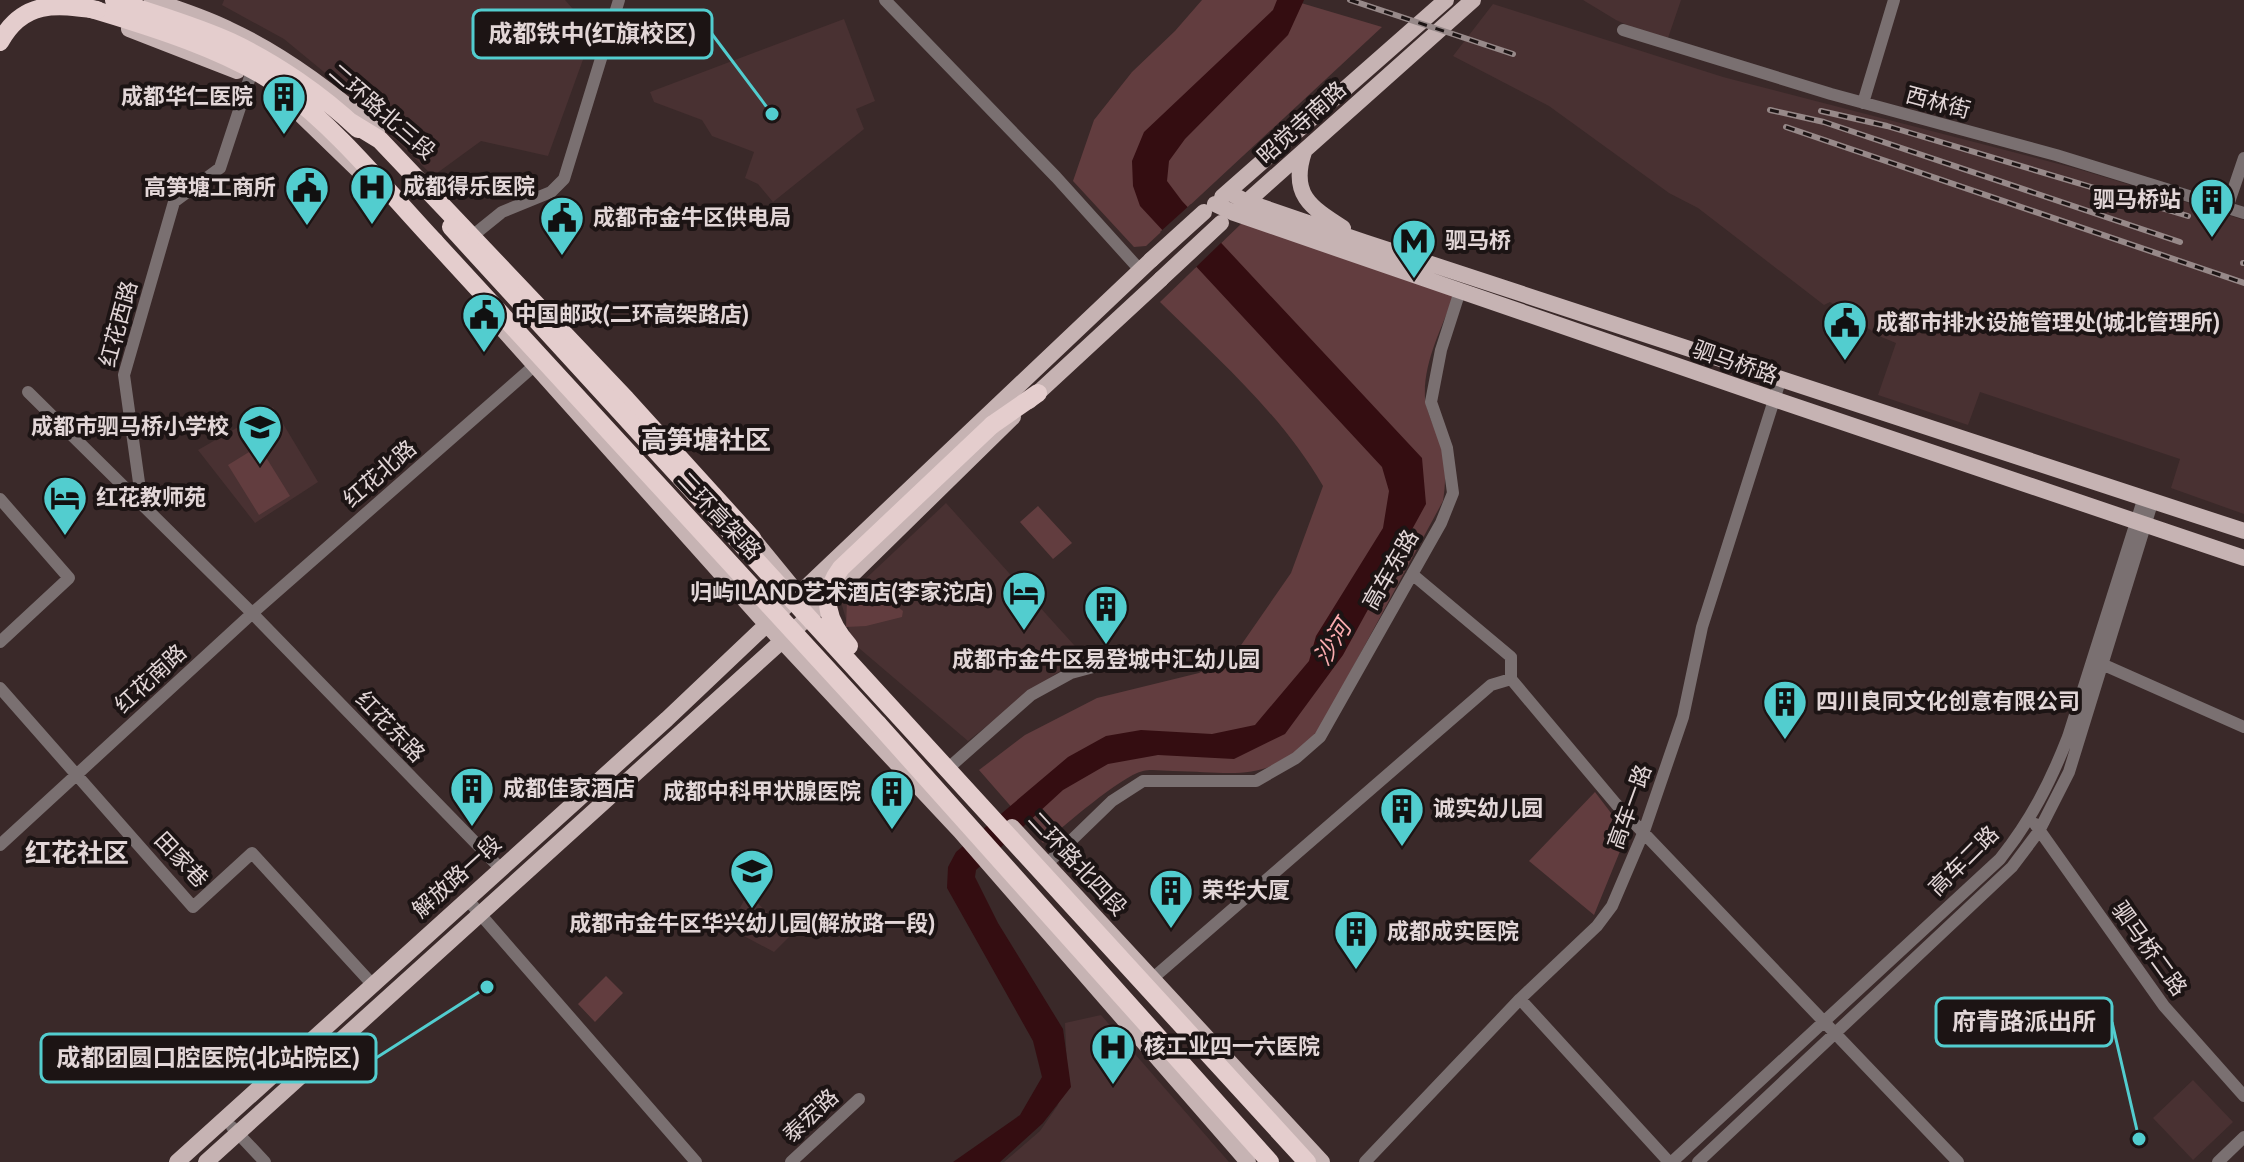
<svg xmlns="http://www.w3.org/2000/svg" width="2244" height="1162" font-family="'Varela Round','Noto Sans SC',sans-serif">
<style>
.built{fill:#493132}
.green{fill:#623d3f}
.water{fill:#340d11}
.pier{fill:#3a2929}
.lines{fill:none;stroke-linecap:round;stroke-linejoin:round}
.minor{stroke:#7a7071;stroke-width:12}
.major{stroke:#c6b3b3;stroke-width:16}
.highway{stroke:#e4cdcd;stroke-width:18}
.rail-casing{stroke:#978989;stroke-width:6}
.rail{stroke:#1c1414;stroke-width:3;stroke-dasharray:9;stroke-linecap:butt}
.major-bridge{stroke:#c6b3b3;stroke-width:16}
.highway-bridge{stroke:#e4cdcd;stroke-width:18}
.labels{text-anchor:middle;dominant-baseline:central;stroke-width:8;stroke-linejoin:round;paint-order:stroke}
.poi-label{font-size:22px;font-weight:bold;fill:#e2d6d7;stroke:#1c1414;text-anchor:start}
.street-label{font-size:22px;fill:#e2d6d7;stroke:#1c1414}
.water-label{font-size:24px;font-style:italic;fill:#faacaf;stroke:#1c1414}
.quarter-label{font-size:26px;font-weight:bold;fill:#e2d6d7;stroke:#1c1414}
.leader{fill:none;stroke:#52cdcf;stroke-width:3}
.callout-dot{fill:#52cdcf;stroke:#1c1414;stroke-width:3}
.callout{fill:#1c1414;stroke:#52cdcf;stroke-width:3}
.callout-label{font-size:24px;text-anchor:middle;font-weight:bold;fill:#e2d6d7}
</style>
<rect width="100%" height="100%" fill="#3a2929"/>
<path class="built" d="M224,0h341l28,32 -45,124 -67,-15 -48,35 -92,-90 -57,-47 -62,-34z
M1583,0h98l-13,38 -19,-3 -33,-15z
M1493,4l230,73 355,92 166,51v294l-73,-26 9,-29 -200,-67 -12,33 -90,-30 18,-52 -17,-7 -49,-34 -6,3 -126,-97 -29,-15 -120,-87 -96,-50z
M844,19l31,82 -19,8 8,20 -91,73 -15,-18 -13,-6 9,-26 -42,-16 -10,-16 -48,-18 -4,-10z
M273,407l45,75 -63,41 -57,-73z
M946,503l137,152 -52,36 -63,50 -115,-98 -12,-41z
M748,893l42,43 -16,16 -45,-24z
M1101,1015l128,147h-225l36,-31 18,-26 9,-37 -2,-45z
M2193,1080l40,42 -40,38 -40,-42z"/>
<path class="green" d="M1202,0h89l91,27 -236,219 -12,1 -61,-66 21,-61 38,-48 43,-41z
M1242,223l212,72c-12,33 -31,67 -29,103 2,17 11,31 16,47 5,20 5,37 2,56l-124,229c-51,55 -80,42 -146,41 -9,0 -22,-2 -30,0 -24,6 -78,55 -100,72l-64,-73 46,-35 72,-37 102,-25 38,-22 54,-78 32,-87c-41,-71 -105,-127 -163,-184z
M259,446l31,50 -31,19 -31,-50z
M1038,506l34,37 -19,16 -33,-37z
M866,595l31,11 6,5 -1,6 -36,9 -20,1 1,-26z
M1595,792l32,42 -33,81 -65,-54z
M606,976l17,17 -28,29 -17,-18z"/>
<path class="water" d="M1277,0h27l-16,35 -103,104 -16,22 -2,20 15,20 240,257 4,46 -83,151 -58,79 -51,25 -76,-4 -50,9 -45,26 -87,80 -1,7 23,46 65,106 8,58 -28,36 -43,39h-47l67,-47 22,-38 -9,-36 -86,-153 1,-21 8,-15 112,-95 38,-21 35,-6 71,4 43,-9 54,-64 7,-25 67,-108 6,-37 -7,-24 -242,-261 -7,-20 -1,-25 12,-29 129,-122z"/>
<path class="pier" d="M1191,204l33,36 -29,28 -35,-36z"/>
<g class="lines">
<path class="minor" d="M885,0l171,177 84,93
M1623,30l208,64 225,61 188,58
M1863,103l31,-103
M2227,208l17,-50
M476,233l26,-21 49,-20 13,-13 55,-179
M28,392l224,221 248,255
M0,499l69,79 -69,64
M142,504l-18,-129 50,-173 46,-34 30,-91
M1412,574l99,83v22l105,125 342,358
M2104,665l140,62
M0,688l193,219 59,-54 120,131
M953,764l78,-69 40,-22 67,-18
M2035,824l129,182 80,90
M0,845l257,-236 278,-244
M1048,863l64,-62 31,-20h113l40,-23 24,-21 121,-214 12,-30 -6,-45 -16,-46 10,-52 19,-59
M467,899l229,263
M1153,978l338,-293 20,-6
M1520,999l149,163
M232,1127l33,35
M791,1162l68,-63
M1365,1162l155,-163 77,-73 15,-20 32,-75 39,-114 19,-90 79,-249
M1672,1162l328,-303c31,-39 50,-76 68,-122l76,-240
M1698,1162l314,-295 27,-36 30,-59 84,-272
M2218,1162l26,-25"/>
<path class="major" d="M152,0c26,9 52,17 76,29 54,25 105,63 149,102
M129,29l108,42
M302,116l61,59
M1304,152c-14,42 6,55 39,76
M1228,192l19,10 117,40 880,289
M1222,197l224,-197
M1215,204l19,9 540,186 470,159
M1241,207l232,-207
M497,323l270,302 193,206 288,331
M1029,401l132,-122
M745,529l54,66
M1012,827l310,335
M177,1162l490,-443 484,-459
M206,1162l608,-550 199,-195"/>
<path class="highway" d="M114,0c39,14 80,25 117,42 45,21 91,53 127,87
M85,7c61,18 147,44 198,82 57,42 104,102 152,153
M349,121l31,19 246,259 126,139
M992,425l46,-32
M878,724l392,438"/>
<g class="rail-casing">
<path id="rail" d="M1350,0l163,54
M1770,110l54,12 356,120
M1821,111l66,15 301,90
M1786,127l458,156
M2243,263h1"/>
</g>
<use href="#rail" class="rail"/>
<path class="major-bridge" d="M1151,260l53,-48
M1161,279l60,-56"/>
<path class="highway-bridge" d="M0,42c23,-42 56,-38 97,-32
M451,227l856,935
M435,242l443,482
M849,646c-22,-25 -30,-49 -8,-78l151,-143"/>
</g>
<defs>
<g id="building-pin" transform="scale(2.3)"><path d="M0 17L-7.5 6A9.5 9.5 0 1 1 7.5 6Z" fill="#52cdcf" stroke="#1c1414"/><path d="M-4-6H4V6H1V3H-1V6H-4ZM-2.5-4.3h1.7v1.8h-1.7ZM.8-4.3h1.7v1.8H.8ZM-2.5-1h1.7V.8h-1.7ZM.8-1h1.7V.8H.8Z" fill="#111"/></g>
<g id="hospital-pin" transform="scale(2.3)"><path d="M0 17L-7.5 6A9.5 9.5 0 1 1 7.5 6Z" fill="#52cdcf" stroke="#1c1414"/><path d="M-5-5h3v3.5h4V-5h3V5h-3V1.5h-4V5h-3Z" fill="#111"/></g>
<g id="civic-pin" transform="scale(2.3)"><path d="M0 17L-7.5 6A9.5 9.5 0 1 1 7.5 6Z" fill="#52cdcf" stroke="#1c1414"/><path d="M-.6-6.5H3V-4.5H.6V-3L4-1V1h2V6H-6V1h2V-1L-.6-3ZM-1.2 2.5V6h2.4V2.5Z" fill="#111"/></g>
<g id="metro-pin" transform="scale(2.3)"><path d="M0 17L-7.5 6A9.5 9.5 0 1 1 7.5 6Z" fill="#52cdcf" stroke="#1c1414"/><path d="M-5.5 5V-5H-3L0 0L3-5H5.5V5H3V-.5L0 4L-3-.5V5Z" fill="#111"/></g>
<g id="school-pin" transform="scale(2.3)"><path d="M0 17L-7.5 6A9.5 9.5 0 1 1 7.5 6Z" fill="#52cdcf" stroke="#1c1414"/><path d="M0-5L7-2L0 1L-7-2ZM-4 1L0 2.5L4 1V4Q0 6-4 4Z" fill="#111"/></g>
<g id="hotel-pin" transform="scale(2.3)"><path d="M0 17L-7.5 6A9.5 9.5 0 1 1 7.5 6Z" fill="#52cdcf" stroke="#1c1414"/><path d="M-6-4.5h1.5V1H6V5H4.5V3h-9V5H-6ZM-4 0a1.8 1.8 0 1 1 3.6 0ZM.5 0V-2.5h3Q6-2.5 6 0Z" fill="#111"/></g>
</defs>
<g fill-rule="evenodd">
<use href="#building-pin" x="284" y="97"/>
<use href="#hospital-pin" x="372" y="187"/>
<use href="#civic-pin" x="307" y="188"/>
<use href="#building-pin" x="2212" y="200"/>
<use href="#civic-pin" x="562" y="218"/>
<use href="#metro-pin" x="1414" y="241"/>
<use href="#civic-pin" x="484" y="315"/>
<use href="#civic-pin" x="1845" y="323"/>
<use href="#school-pin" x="260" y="427"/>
<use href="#hotel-pin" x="65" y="498"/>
<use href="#hotel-pin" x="1024" y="593"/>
<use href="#building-pin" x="1106" y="607"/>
<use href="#building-pin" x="1785" y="702"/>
<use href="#building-pin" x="472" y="789"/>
<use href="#building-pin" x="892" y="792"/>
<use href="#building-pin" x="1402" y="809"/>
<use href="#school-pin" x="752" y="871"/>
<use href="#building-pin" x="1171" y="891"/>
<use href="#building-pin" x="1356" y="932"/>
<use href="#hospital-pin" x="1113" y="1047"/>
</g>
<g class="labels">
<g class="poi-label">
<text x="253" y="97" text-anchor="end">成都华仁医院</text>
<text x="403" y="187">成都得乐医院</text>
<text x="276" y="188" text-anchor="end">高笋塘工商所</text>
<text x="2181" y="200" text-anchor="end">驷马桥站</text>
<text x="593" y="218">成都市金牛区供电局</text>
<text x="1445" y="241">驷马桥</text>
<text x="515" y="315">中国邮政(二环高架路店)</text>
<text x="1876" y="323">成都市排水设施管理处(城北管理所)</text>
<text x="229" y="427" text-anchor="end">成都市驷马桥小学校</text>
<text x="96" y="498">红花教师苑</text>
<text x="993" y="593" text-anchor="end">归屿ILAND艺术酒店(李家沱店)</text>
<text x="1106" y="660" text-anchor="middle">成都市金牛区易登城中汇幼儿园</text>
<text x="1816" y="702">四川良同文化创意有限公司</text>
<text x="503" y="789">成都佳家酒店</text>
<text x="861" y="792" text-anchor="end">成都中科甲状腺医院</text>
<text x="1433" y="809">诚实幼儿园</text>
<text x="1202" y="891">荣华大厦</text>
<text x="752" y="924" text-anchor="middle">成都市金牛区华兴幼儿园(解放路一段)</text>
<text x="1387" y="932">成都成实医院</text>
<text x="1144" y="1047">核工业四一六医院</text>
</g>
<g class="street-label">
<text transform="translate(1938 103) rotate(15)">西林街</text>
<text transform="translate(382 112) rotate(41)">二环路北三段</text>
<text transform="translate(1302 123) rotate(-42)">昭觉寺南路</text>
<text transform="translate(119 324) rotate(-75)">红花西路</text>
<text transform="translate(1735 363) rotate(19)">驷马桥路</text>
<text transform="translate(380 474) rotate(-41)">红花北路</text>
<text transform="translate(719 516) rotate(47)">二环高架路</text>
<text transform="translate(1391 570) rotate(-60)">高车东路</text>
<text transform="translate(151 679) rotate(-43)">红花南路</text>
<text transform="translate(390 727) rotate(46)">红花东路</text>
<text transform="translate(1630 807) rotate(-70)">高车一路</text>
<text transform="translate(181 860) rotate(47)">田家巷</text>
<text transform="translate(1964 861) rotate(-45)">高车二路</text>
<text transform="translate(1077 864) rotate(47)">二环路北四段</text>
<text transform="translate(457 877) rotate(-42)">解放路一段</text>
<text transform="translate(2149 949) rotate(54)">驷马桥二路</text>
<text transform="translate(811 1116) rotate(-43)">泰宏路</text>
</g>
<g class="water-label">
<text transform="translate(1333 643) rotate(-58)">沙河</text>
</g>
<g class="quarter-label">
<text x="706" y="440">高笋塘社区</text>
<text x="77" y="853">红花社区</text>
</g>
</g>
<path class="leader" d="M772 114L712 34M2139 1139L2112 1022M487 987L376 1058"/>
<g class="callout-dot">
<circle cx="772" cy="114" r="8"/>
<circle cx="2139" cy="1139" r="8"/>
<circle cx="487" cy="987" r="8"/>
</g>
<g class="callout">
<rect x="473" y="10" width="239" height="48" rx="8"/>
<rect x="1936" y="998" width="176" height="48" rx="8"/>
<rect x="41" y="1034" width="335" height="48" rx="8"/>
</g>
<g class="callout-label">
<text x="592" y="42">成都铁中(红旗校区)</text>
<text x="2024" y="1030">府青路派出所</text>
<text x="208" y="1066">成都团圆口腔医院(北站院区)</text>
</g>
</svg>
